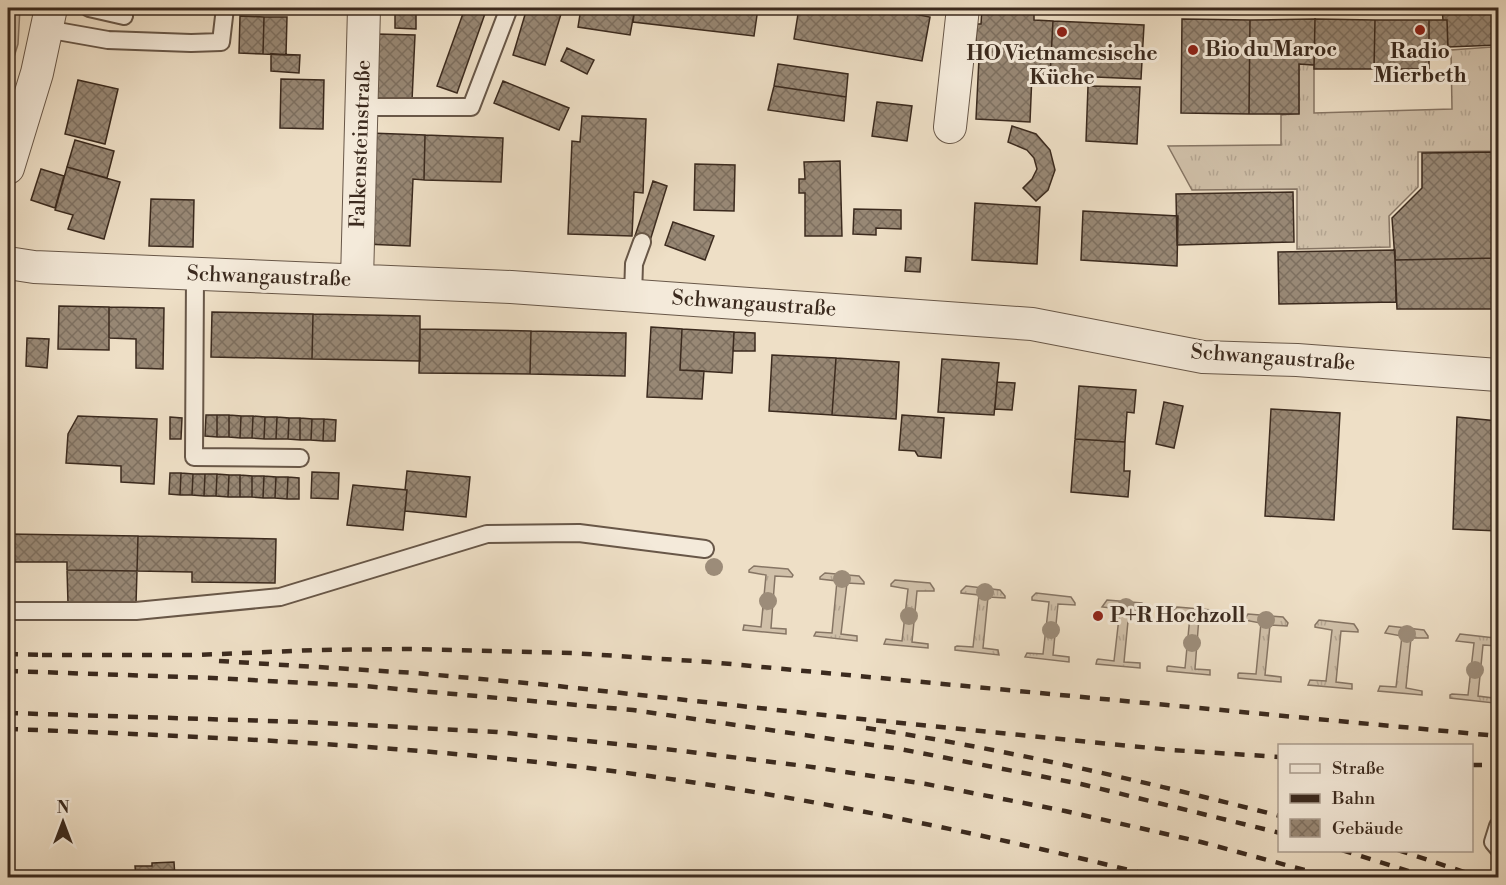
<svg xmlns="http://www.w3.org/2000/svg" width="1506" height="885" font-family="'Libre Bodoni',serif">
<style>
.grass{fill:url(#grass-tufts);stroke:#867564;stroke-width:1.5}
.building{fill:url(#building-cross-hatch);stroke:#3b2a1e;stroke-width:1.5}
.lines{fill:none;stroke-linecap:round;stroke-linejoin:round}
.lane-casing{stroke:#685748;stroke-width:20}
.street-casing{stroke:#685748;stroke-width:34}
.lane{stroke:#f4eada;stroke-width:16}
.street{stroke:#f4eada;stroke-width:32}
.rail{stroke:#3b2a1e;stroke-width:4.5;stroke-dasharray:10 10;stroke-linecap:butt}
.tree{fill:#9c8c79}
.poi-dot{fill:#8f2418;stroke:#f4eada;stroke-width:2}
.labels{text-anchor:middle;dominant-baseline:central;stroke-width:6;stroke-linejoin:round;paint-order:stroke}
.poi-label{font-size:21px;font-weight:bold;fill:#3b2a1e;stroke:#f4eada;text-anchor:start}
.street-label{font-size:21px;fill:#3b2a1e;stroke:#f4eada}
</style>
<defs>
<pattern id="grass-tufts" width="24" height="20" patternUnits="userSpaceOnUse" patternTransform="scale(1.5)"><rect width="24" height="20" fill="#d0c0a9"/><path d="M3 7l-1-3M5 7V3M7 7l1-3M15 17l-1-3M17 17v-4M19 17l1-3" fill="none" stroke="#b4a591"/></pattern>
<pattern id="building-cross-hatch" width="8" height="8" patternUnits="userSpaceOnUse" patternTransform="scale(1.5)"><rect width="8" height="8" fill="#988875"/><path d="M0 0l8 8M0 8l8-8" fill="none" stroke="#7d6f5f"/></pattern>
</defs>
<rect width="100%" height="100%" fill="#eedfc6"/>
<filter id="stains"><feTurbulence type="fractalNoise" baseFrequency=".00333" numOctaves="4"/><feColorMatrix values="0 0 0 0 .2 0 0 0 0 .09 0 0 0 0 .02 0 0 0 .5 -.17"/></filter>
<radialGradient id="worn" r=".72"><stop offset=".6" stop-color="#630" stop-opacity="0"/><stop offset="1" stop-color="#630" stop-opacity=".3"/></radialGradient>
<path class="grass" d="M8,8h12l-2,36 -10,32z
M1492,47l3,49 3,1v54l-80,1v35l-29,29 1,31 -93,2v-60l-105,1 -24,-44 113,-1v-30l18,-2v-49l15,1v48l138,-4 -1,-59z
M754,566l34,3 5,6 -1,2 -17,-1 -4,52 15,1v5l-43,-4 1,-5 17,2 5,-52 -17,-3v-2z
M825,573l34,3 5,6v2l-17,-1 -6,51 16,2v5l-43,-5 2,-4 16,1 5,-52 -17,-2v-2z
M895,580l35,3 4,6v2h-17l-5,51 16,2v4l-44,-4 2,-5 16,2 6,-52 -17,-3v-2z
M966,586l34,4 5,6v2l-17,-1 -5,51 15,2 1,5 -44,-5v-3l2,-1 16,1 6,-52 -18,-2v-2z
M1036,593l35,4 4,6v2l-17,-1 -5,51 16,2v5l-44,-5 2,-4 16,1 6,-52 -17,-2v-3z
M1107,600l35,3 4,6v3l-17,-1 -5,51 16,1v5l-44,-4 1,-4 1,-1 16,2 6,-52 -18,-2z
M1177,607l35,3 5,6 -1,3 -17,-2 -4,52 15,1v5l-43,-4v-4l1,-1 17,2 5,-52 -17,-3v-2z
M1248,614l35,3 5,6 -1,3 -17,-1 -5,50 16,2v5l-43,-4v-4l1,-1 17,1 5,-51 -17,-3z
M1319,620l35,4 4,6v2l-17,-1 -5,51 16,2v5l-44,-4 2,-5 16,1 6,-51 -17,-3v-2z
M1389,626l35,4 4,6v2h-17l-5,50 16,3v4l-44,-4 2,-5 16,1 6,-51 -17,-3z
M1460,634l35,4 3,4v4l-15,-1 -5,51 15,2 1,5 -44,-5v-3l2,-1 16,1 6,-52 -18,-2z"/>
<path class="building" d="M395,8h21v21l-21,-1z
M465,8h22l-30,85 -20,-7z
M527,8h24l11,3 -17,54 -32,-10z
M581,8l32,3v-3h22l-5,27 -52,-8z
M635,8h123l-4,28 -121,-14z
M799,8h82l49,9 -8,44 -128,-22z
M982,8l52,3v9l19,1 -3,54 -18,-1 -2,48 -54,-3 3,-61 -4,-1 2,-33h4z
M1442,8h56v37l-50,2 -1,-27h-4z
M240,16l24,1 -1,37 -24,-1z
M264,17h23l-1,38 -23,-1z
M1182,19l68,1 -1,94 -68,-1z
M1315,19l-1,46 -15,-1v50h-50l1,-94z
M1315,19l60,1 -1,49h-60z
M1375,20h54v49h-55z
M1429,20h18l1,31h-19z
M1053,21l91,4 -3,54 -91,-4z
M377,34l38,1 -3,66 -38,-1z
M567,48l27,12 -7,14 -26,-13z
M271,54l29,1 -1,18 -28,-2z
M778,64l70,10 -2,23 -72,-11z
M281,79l43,1 -1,49 -43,-1z
M78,80l40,9 -13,55 -40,-10z
M503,81l66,27 -10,22 -65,-27z
M774,86l72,11 -2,24 -76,-11z
M1088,86l52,1 -3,57 -51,-3z
M877,102l35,4 -5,35 -35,-5z
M582,116l64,3 -3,74 -9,-1 -2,44 -64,-2 4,-93 8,1z
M1012,126l24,8 14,16 5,20 -7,20 -12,11 -13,-13 9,-9 5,-10 -3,-11 -7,-8 -19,-8z
M369,133l56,2 -1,45 -11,-1 -3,67 -45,-2z
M425,135l78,3 -2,44 -77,-2z
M75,140l39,11 -7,27 -40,-11z
M1498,152v106l-103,2 -3,-42 30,-30v-35z
M840,161l2,75h-37v-43h-6v-14h6l-1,-17z
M695,164l40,1 -1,46 -40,-1z
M67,167l53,15 -16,57 -36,-10 5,-14 -18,-5z
M41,169l23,7 -9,32 -24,-8z
M653,181l14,5 -18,58 -15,-5z
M1293,192l1,50 -117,3 -1,-51z
M151,199l43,1 -1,47 -44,-1z
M975,203l65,4 -3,57 -65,-4z
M854,209l47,1v19l-25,-1v7l-23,-1z
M1083,211l95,5 -1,50 -96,-6z
M673,222l41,14 -9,24 -40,-15z
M1395,250l1,52 -117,2 -1,-52z
M906,257l15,1 -1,14 -15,-1z
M1498,258v51h-101l-2,-49z
M59,306l50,1v43l-51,-1z
M109,307l55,1 -1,61 -27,-1v-29l-27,-1z
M212,312l101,2 -1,45 -101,-2z
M313,314l107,2v45l-108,-2z
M651,327l31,2 -2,41 24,1 -2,28 -55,-2z
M420,329l111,2 -1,43 -111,-1z
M682,329l52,3 -2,41 -52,-3z
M531,331l95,2 -1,43 -95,-2z
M734,332l21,1v18h-22z
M27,338l22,1 -2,29 -21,-2z
M772,355l64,3 -4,57 -63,-4z
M836,358l63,4 -3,57 -64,-4z
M942,359l57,4 -5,52 -56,-3z
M997,382l18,1 -3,27 -17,-1z
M1079,386l57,4 -2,23 -7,-1 -2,30 -50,-3z
M1164,402l19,4 -9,42 -18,-4z
M1271,409l69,4 -6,107 -69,-4z
M206,415h11v22l-12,-1z
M217,415h12v22h-12z
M229,415l12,1 -1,22 -11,-1z
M902,415l42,3 -3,40 -23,-2 -3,-5 -16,-1z
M78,416l79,3 -3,65 -33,-2v-16l-55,-3 2,-29z
M241,416h12l-1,22h-12z
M253,416l12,1 -1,22 -12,-1z
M170,417l12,1 -1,21h-11z
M265,417h12l-1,22h-12z
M277,417l12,1 -1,21h-12z
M1457,417l41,4v110l-45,-2z
M289,418h11v22l-12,-1z
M300,418l12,1 -1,21h-11z
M312,419h12l-1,22 -12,-1z
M324,419l12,1 -1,21h-12z
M1075,439l50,3 -1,29h6l-2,26 -57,-5z
M407,471l63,6 -4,40 -61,-6 2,-21h-2z
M312,472l27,1 -1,26 -27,-1z
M170,473h11l-1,22 -11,-1z
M181,473l12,1 -1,21h-12z
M193,474h12l-1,22 -12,-1z
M205,474h12l-1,22h-12z
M217,474l12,1 -1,22 -12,-1z
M229,475h11v22h-12z
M240,475l12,1v21h-12z
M252,476h12l-1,22 -11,-1z
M264,476l12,1 -1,21h-12z
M276,477h12l-1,22 -12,-1z
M288,477l11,1v21h-12z
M353,485l54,5 -4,40 -56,-5z
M8,534l130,2 -1,35 -70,-1v-8h-59z
M138,536l138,3 -1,44 -83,-1v-10l-55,-1z
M67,570l70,1 -1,33 -68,-1z
M174,862l1,16h-39l-1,-12h17v-3z"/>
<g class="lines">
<g class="lane-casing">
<path id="lane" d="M89,8l35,8
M46,29l62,11 83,3 30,-1 4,-34
M362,107h109l38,-99
M195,275l-1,182 106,1
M633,296l1,-32 8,-22
M8,611h128l144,-14 207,-63 92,-1 126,16
M1498,826l-5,16 5,6"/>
</g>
<g class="street-casing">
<path id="street" d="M950,127l13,-119
M8,168l29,-95 14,-65
M8,263l26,4 477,20 521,37 171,33 94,3 201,15
M357,280l7,-272"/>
</g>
<use href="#lane" class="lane"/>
<use href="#street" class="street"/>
<path class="rail" d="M8,654l40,1
M42,655h155l118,-5 94,-1 163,4 137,9 789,74
M219,661l196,12 133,12 303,33 320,32 109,7
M8,671l205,7 151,8 269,24 267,39 181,35 199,49
M8,713l296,9 193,10 160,16 148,18 121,18 139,27 136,31 133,36
M866,728c139,21 277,53 414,88
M8,729c163,6 327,13 490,29 224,22 445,65 663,120
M1472,765h26
M1342,850l88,28
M1398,850l84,28"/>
</g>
<g class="tree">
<circle cx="714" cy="567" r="9"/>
<circle cx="842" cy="579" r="9"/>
<circle cx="985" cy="592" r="9"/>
<circle cx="768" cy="601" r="9"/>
<circle cx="1126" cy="607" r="9"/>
<circle cx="909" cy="616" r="9"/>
<circle cx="1266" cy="620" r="9"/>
<circle cx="1051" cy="630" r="9"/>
<circle cx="1407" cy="634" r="9"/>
<circle cx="1192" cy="643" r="9"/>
<circle cx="1475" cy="670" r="9"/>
</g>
<g class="poi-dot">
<circle cx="1420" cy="30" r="6"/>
<circle cx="1062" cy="32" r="6"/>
<circle cx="1193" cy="50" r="6"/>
<circle cx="1098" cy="616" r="6"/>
</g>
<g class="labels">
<g class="poi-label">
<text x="1205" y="50">Bio du Maroc</text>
<text x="1420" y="52" text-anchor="middle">Radio<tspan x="1420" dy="24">Mierbeth</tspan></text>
<text x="1062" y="54" text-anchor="middle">HO Vietnamesische<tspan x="1062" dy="24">Küche</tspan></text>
<text x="1110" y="616">P+R Hochzoll</text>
</g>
<g class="street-label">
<text transform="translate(361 144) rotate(-88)">Falkensteinstraße</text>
<text transform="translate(269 277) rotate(2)">Schwangaustraße</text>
<text transform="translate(754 304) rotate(4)">Schwangaustraße</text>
<text transform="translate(1273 358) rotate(4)">Schwangaustraße</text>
</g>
</g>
<rect width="1506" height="885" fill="none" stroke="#eedfc6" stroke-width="30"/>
<rect x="9" y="9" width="1488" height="867" fill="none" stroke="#3b2a1e" stroke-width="3"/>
<rect x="15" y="15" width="1476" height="855" fill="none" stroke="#3b2a1e" stroke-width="1.5"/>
<rect x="1278" y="744" width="195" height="108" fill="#f4eada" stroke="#aa9d8f" stroke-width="1.5"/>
<rect x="1290" y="764" width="30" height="9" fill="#f4eada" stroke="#aa9d8f" stroke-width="1.5"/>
<text x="1332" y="774" font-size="18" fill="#3b2a1e">Straße</text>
<rect x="1290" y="794" width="30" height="9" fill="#3b2a1e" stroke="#aa9d8f" stroke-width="1.5"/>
<text x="1332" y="804" font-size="18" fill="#3b2a1e">Bahn</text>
<rect x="1290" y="819" width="30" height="18" fill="url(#building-cross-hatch)" stroke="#aa9d8f" stroke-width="1.5"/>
<text x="1332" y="834" font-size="18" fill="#3b2a1e">Gebäude</text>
<g transform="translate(63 822)" stroke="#f4eada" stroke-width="4.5" paint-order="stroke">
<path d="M0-4.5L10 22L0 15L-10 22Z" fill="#3b2a1e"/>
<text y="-9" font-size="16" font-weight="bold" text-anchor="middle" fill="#3b2a1e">N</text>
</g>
<rect width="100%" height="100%" filter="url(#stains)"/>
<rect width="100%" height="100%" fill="url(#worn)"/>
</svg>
